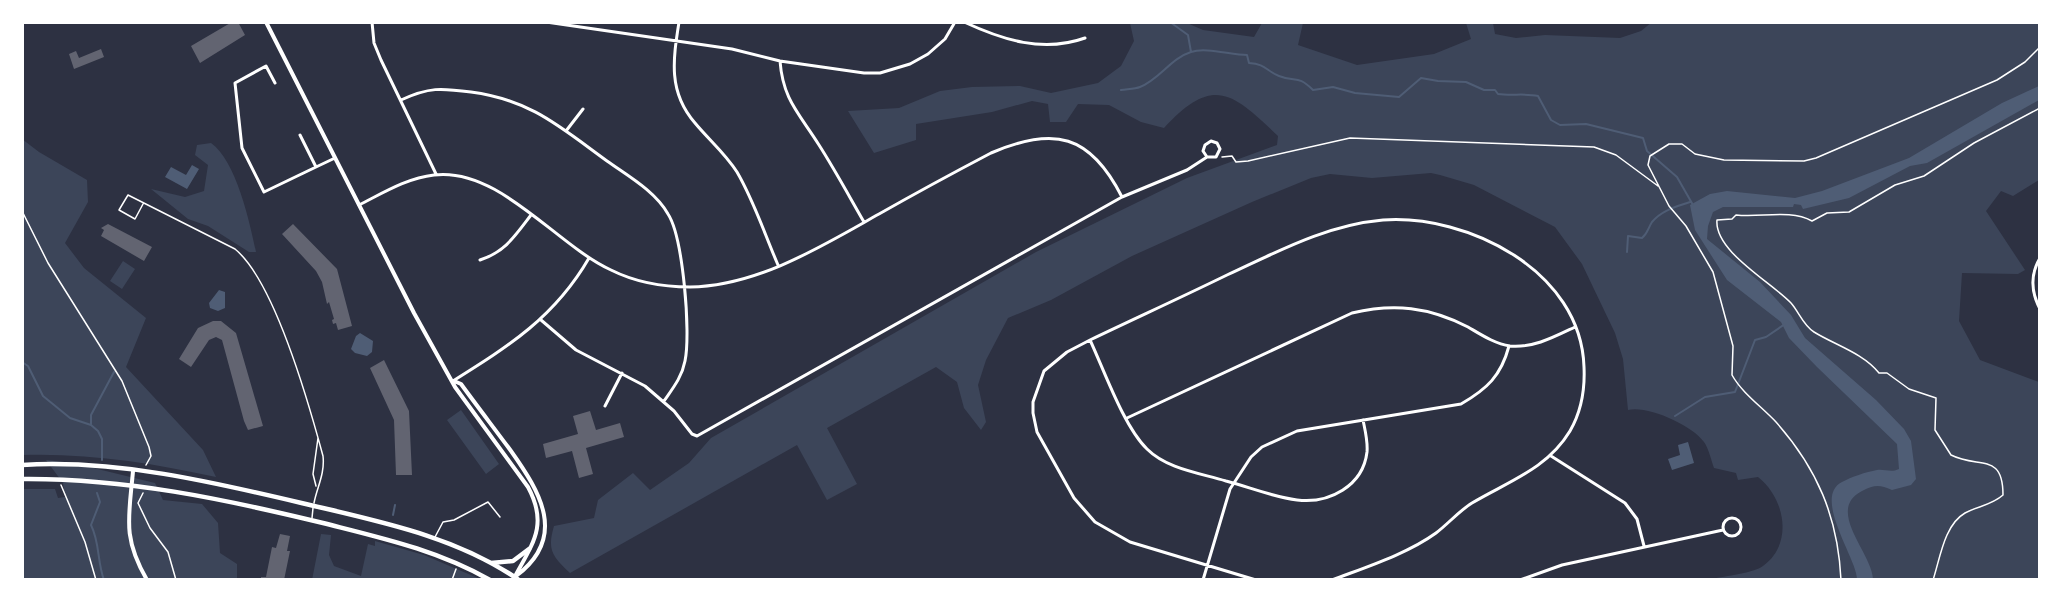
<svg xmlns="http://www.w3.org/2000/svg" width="2062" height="602" font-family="Jost,sans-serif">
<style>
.green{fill:#3c4559}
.water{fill:#4f5d75}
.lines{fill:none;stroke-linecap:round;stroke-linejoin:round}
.stream{stroke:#4f5d75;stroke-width:2}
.building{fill:#626471}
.path{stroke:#fff;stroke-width:1.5}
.service{stroke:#fff;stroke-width:1.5}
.minor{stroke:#fff;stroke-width:3}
.tertiary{stroke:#fff;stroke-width:4}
.primary{stroke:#fff;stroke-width:4.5}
</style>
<rect width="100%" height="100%" fill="#2d3142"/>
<path class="green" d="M1652,22l387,1v157l-26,16 -12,-5 -15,20 39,59 -7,4 -56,-1 -3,48 21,39 59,22v197h-327c13,-3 42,-6 51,-13 31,-22 22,-68 -5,-89l-20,3 -2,-7 -22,-5c-3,-8 -5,-19 -10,-26 -12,-17 -57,-37 -76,-32l-5,-51 -8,-26 -33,-69 -27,-37 -81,-42 -34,-10 -9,-2 -59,5 -42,-4 -19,4 -59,24 -120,54 -81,44 -43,18 -22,42 -8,25 8,37 -5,8 -17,-22 -7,-26 -21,-15 -109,61 30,56 -30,16 -30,-55 -227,128c-18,-17 -23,-23 -16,-47l40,-8 4,-18 35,-27 17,17 39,-27 22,-25 325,-186 151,-74 90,-33 1,-9c-46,-44 -65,-61 -114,-8l-23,-6 -32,-17 -31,-1 -12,18h-16l-2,-18 -16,-3 -40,11 -76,12v16l-42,13 -26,-42 51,-3 41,-17 32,-4 48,-1 31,7 47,-10 23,-17 13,-25 -4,-18h57l16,7 51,7 8,-14h41l-5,22 59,20 77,-11 37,-15 -5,-16h27l2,11 21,4 29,-3 75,3 21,-7z
M22,139l17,13 48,28 1,22 -23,41 19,25 62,50 -20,49 77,83 13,27c-64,-14 -128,-24 -193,-22z
M211,143c25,17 39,80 45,109h-7l-41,-26 -20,-7 -37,-30 34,8 19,-6 4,-26 -13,-10 2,-10z
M123,261l12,8 -13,20 -12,-8z
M461,410l38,54 -13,10 -39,-54z
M46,460l27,3 82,20 8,17 39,4 16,19 2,30 17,11v15h-214l-1,-90h33l3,9 7,-1 -2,-14z
M321,534l10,1 -2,20 5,11 27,10 7,-32 7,2v-5l49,14 56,24 -168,1z"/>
<path class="water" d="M2039,86v14l-112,63 -17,3 -61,32 -46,11 -2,-4 -7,-1 -1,3h-70l-10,5 -5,14 -1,13 53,43 31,33 14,23 71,62 28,29 7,12 5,38 -5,6 -19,5c-13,-6 -18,-5 -30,1 -37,19 10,62 11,88h-16c0,-20 -45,-82 -15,-97 9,-5 24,-10 35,-12 8,-1 14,3 22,-1l-2,-25 -80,-77 -28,-29 -8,-16 -54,-42 -32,-50 -5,-25 20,-11 17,-3 68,7 27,-7 87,-33 93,-55z
M192,165l7,4 -12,20 -22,-12 6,-10 15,8z
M219,290l6,2v16l-7,3 -8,-3 -1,-5z
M360,333l13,8 -1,11 -5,4 -12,-3 -4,-4 5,-13z
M1688,442l6,21 -22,7 -4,-11 12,-4 -2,-10z"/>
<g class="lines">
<path class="stream" d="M1170,22l18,13 3,17
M1121,90c6,-1 14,-1 19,-3 19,-7 31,-29 51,-35 15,-5 40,3 56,3l2,8c17,1 17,8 30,13 17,7 18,-2 34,14l20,-3 22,6 44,4 22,-19 17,3 28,1 18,8h11l3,4c14,2 27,-1 40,2l13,24 9,5 26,-1 57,14 4,13 30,26 16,28
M1627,252l1,-16 14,2c6,-5 6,-10 10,-16 10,-12 24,-15 38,-20
M22,362l6,4 15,30 27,22 21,7 7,6 4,8v21
M1675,416l30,-19 30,-5 20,-52 11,-3 19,-13
M91,424v-9l23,-43
M97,493l3,9 -9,23c9,18 6,36 13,55
M393,515l2,-10"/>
</g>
<path class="building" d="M232,22h6l7,13 -45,28 -9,-17z
M101,49l3,8 -30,12 -5,-15 7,-3 3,7z
M108,224l44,23 -8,14 -43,-25 3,-6 -3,-2z
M293,224l44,45 15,57 -14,4 -2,-7 -3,1 -1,-4 2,-1 -5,-17 -2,2 -5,-22 -6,-11 -34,-37z
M213,321h8l15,12 27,93 -15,4 -4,-9 -22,-81 -6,-3 -7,3 -18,27 -12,-8 19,-31z
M384,360l25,51 3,64h-16l-2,-55 -24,-52z
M590,411l6,19 24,-7 4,14 -38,11 7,26 -14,4 -7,-27 -26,7 -3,-14 35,-10 -5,-18z
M280,534l10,2 -3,15h3l-6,29h-23v-3h5l6,-30 4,1z"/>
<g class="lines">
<path class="path" d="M1222,157l10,-1 4,6 12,-1 102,-23 244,9 22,8 42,31
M22,211l26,52 74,118 27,66 2,9 -5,9
M61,485l24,57 11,38
M143,493l-5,10 12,25 18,24 8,28
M452,580l4,-11
M1841,580c-3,-63 -24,-112 -65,-158 -14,-15 -34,-29 -44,-47l1,-29 -20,-74 -27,-46 -17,-20 -21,-41 2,-9 19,-12h13l13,10 29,6 80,1 12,-3 181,-78 28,-18 15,-15
M1933,580c7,-21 11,-55 32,-67 13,-7 27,-8 38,-18 0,-43 -24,-26 -52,-40l-16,-25 1,-32 -27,-9 -22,-16h-8c-16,-20 -44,-28 -65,-41 -11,-7 -15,-20 -23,-29 -20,-21 -77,-52 -74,-83l15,-1 4,-4c24,3 54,-6 76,6l15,-8 22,-1 46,-27 29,-9 50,-33 66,-35"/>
<path class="service" d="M143,204l-8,15 -16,-9 9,-15 107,54c39,32 74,155 88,207 2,18 -6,31 -9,47
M316,486l-3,-12 5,-36
M312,518l1,-10
M435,537l8,-15 11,-2 34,-18 12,15"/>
<path class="minor" d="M372,22l2,21 7,17 55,114
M546,22l186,27 48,12 84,12h16l30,-9 18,-10 17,-15 10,-17
M679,22c-6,38 -11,70 16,101 14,17 30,30 42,49 17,29 28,63 41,93
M964,22c39,18 79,31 121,16
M1361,22h15
M780,61c3,39 19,52 39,84 16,25 30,51 45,77
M275,83l-9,-17 -31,17 7,65 22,44 52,-25 -16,-32
M401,100c28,-13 40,-12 70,-8 60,8 89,35 136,69 21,15 48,30 61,53 15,23 23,119 17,147 -3,16 -12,27 -21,40
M566,131l17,-22
M316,167l19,-9
M359,205c24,-12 48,-27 75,-30 65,-8 122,70 177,95 24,12 52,17 79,17 68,-1 132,-41 189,-73 37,-21 74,-41 112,-61 63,-27 99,-19 131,44
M2040,258c-10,17 -9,34 0,51
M480,260c25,-8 35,-24 51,-45
M541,320l35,30 69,36 29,25 18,23 5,2 425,-239 65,-27 20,-13h9l4,-8 -3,-6 -6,-2 -6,4 -2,6 4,6
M1090,340c14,30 34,87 57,109 20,20 53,24 79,32 23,6 47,16 71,19 32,4 66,-14 70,-48 1,-11 -2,-22 -4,-32
M453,381c56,-35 102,-64 136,-123
M605,406l17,-33
M1127,418l225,-105c42,-10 77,-6 116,14 12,7 27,17 42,19 24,2 44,-9 65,-19
M1551,456l74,47 12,16 7,27
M1723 527a9 9 0 1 1 18 0a9 9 0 1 1-18 0Z
M1203,580l27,-91 21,-32 11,-10 35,-16 164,-27c26,-15 40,-28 48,-58
M1256,580l-126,-38 -35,-20 -21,-24 -37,-66 -4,-19v-11l11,-31 23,-19 23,-12c46,-22 92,-43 137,-65 50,-23 99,-50 156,-55 85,-6 198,51 201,147 1,21 -3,45 -14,64 -23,38 -61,50 -98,72 -13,8 -24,21 -36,30 -29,21 -70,34 -104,47
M1520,580l42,-15 161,-35"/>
<path class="tertiary" d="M266,22l148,291 41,74 73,100c21,39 4,57 -15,93
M454,381l7,3c16,22 33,44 50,67 29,41 57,86 5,125
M133,471c-4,46 -11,66 14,109"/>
<path class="primary" d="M22,465c97,-6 195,18 288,40 72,17 147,32 209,75
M22,479c103,-1 202,20 301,44 59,15 114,27 167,57
M491,563l22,-2 16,-12"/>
</g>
<rect width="2062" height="602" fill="none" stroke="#ffffff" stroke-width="48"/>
</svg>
